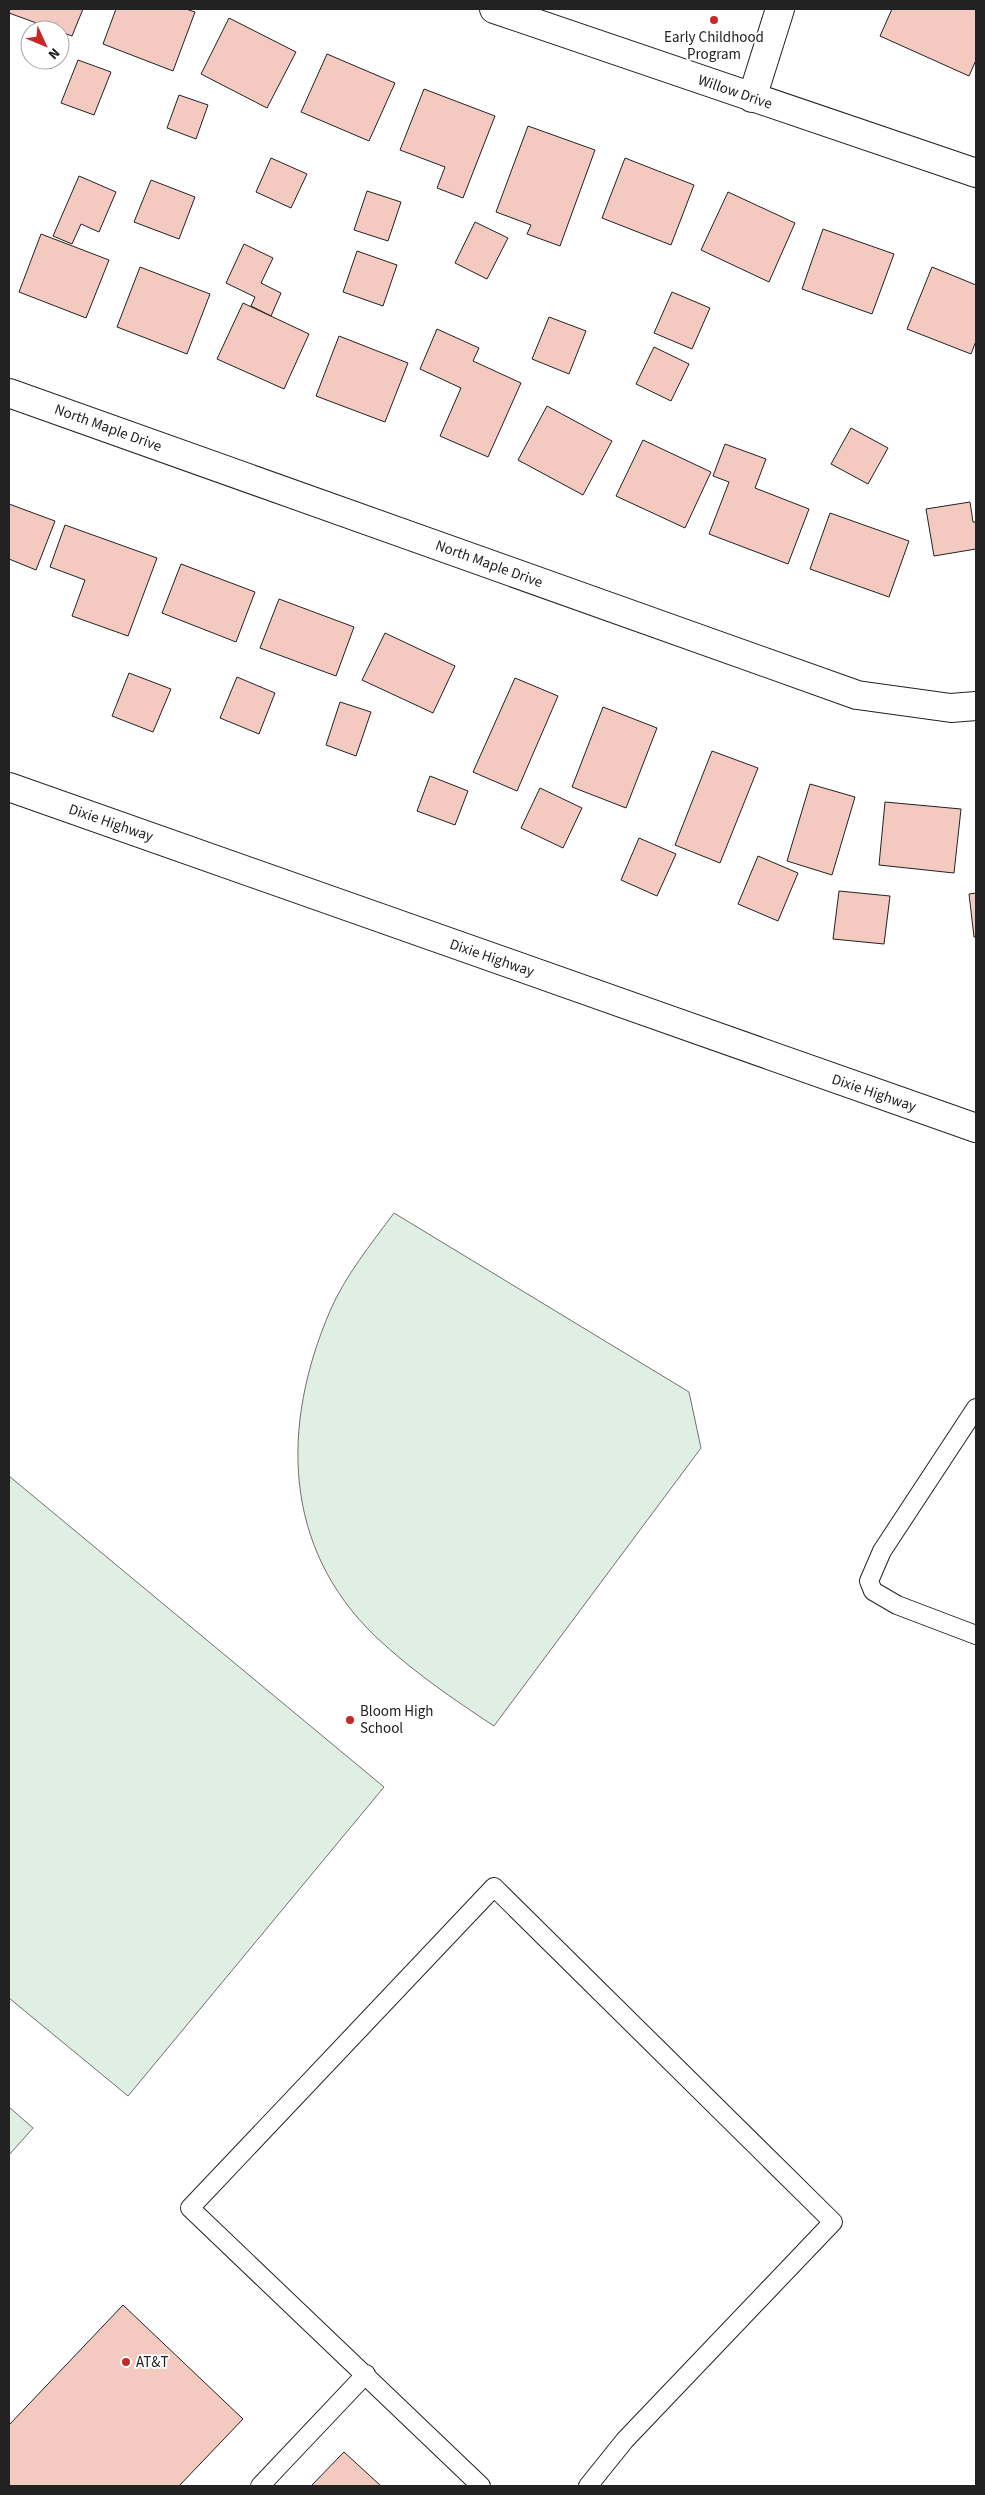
<svg xmlns="http://www.w3.org/2000/svg" width="985" height="2495" font-family="'Source Sans 3',sans-serif">
<style>
.green{fill:#e0efe3;stroke:#6f6f6f}
.building{fill:#f3c9c0;stroke:#222}
.lines{fill:none;stroke-linecap:round;stroke-linejoin:round}
.lane-casing{stroke:#222;stroke-width:20}
.street-casing{stroke:#222;stroke-width:30}
.secondary-casing{stroke:#222;stroke-width:30}
.lane{stroke:#fff;stroke-width:18}
.street{stroke:#fff;stroke-width:28}
.secondary{stroke:#fff;stroke-width:28}
.poi-dot{fill:#c62828;stroke:#fff;stroke-width:2}
.labels{text-anchor:middle;dominant-baseline:central;stroke-width:4;stroke-linejoin:round;paint-order:stroke}
.poi-label{font-size:15px;fill:#222;stroke:#fff;text-anchor:start}
.street-label{font-size:15px;fill:#222;stroke:#fff}
</style>
<rect width="100%" height="100%" fill="#fff"/>
<path class="green" d="M394,1213l295,179 12,56 -207,278c-41,-27 -82,-55 -118,-89 -94,-90 -95,-212 -46,-326 15,-35 41,-67 64,-98z
M9,1476l375,311 -256,309 -119,-98z
M9,2107l24,21 -24,27z"/>
<path class="building" d="M9,9h74l-11,27 -63,-23z
M116,9h70l9,3 -22,59 -70,-27z
M892,9h84v51l-7,16 -89,-40z
M229,18l67,34 -29,56 -66,-34z
M327,54l68,29 -26,58 -68,-29z
M78,60l33,12 -17,43 -33,-12z
M424,89l71,27 -32,82 -26,-10 8,-21 -45,-17z
M179,95l29,10 -12,34 -29,-11z
M528,126l67,24 -35,96 -33,-12 4,-9 -35,-13z
M271,158l36,16 -16,34 -35,-16z
M625,158l69,27 -23,60 -69,-27z
M79,176l37,16 -17,40 -18,-8 -9,20 -19,-8z
M151,180l44,17 -16,42 -45,-17z
M367,191l34,11 -13,39 -34,-11z
M728,192l67,31 -26,59 -68,-32z
M475,222l33,16 -21,41 -32,-16z
M823,229l71,25 -22,60 -70,-25z
M41,234l68,26 -23,58 -67,-26z
M244,244l29,14 -12,25 20,10 -10,23 -20,-10 4,-9 -29,-14z
M357,251l40,14 -14,41 -40,-14z
M140,267l70,27 -23,60 -70,-27z
M932,267l44,18v56l-5,13 -64,-25z
M672,292l38,16 -18,41 -38,-16z
M243,303l66,31 -25,55 -67,-30z
M549,317l37,14 -17,43 -37,-15z
M437,329l42,19 -6,13 48,22 -33,74 -48,-21 21,-48 -41,-19z
M339,336l69,27 -23,59 -69,-26z
M654,347l35,17 -18,37 -35,-17z
M547,406l65,35 -29,54 -65,-35z
M851,428l37,20 -20,36 -37,-20z
M643,440l68,32 -26,56 -69,-32z
M725,444l41,15 -11,29 54,21 -21,55 -79,-30 20,-52 -16,-6z
M970,502l3,20h3v27l-42,7 -8,-47z
M9,504l46,17 -19,49 -27,-11z
M830,513l79,28 -20,56 -79,-28z
M65,525l92,33 -29,78 -56,-20 13,-36 -35,-13z
M181,564l74,28 -19,50 -74,-29z
M279,599l75,28 -18,49 -76,-28z
M385,633l70,33 -22,47 -71,-33z
M129,673l42,16 -18,43 -41,-16z
M237,677l38,16 -16,41 -39,-16z
M515,678l43,18 -41,95 -44,-19z
M340,702l31,10 -15,44 -30,-11z
M603,707l54,21 -31,80 -54,-21z
M712,751l46,17 -38,95 -45,-18z
M430,776l38,15 -13,34 -38,-14z
M810,784l45,13 -23,78 -45,-14z
M540,788l42,20 -19,40 -42,-20z
M885,802l76,7 -7,64 -75,-8z
M639,838l37,16 -19,42 -36,-16z
M758,856l40,17 -20,48 -40,-17z
M839,891l51,5 -6,48 -51,-5z
M976,893v44h-2l-5,-43z
M123,2305l120,114 -64,67h-170v-61z
M344,2452l37,34h-70z"/>
<g class="lines">
<g class="lane-casing">
<path id="lane" d="M976,1408l-94,143 -13,30 4,10 24,14 79,30
M260,2486l106,-112
M481,2486l-291,-278 304,-321 339,335 -208,218 -37,46"/>
</g>
<g class="street-casing">
<path id="street" d="M494,9l482,164
M752,98l28,-89
M9,393l848,302 94,13 25,-2"/>
</g>
<g class="secondary-casing">
<path id="secondary" d="M9,787l967,341"/>
</g>
<use href="#lane" class="lane"/>
<use href="#street" class="street"/>
<use href="#secondary" class="secondary"/>
</g>
<g class="poi-dot">
<circle cx="714" cy="20" r="5"/>
<circle cx="350" cy="1720" r="5"/>
<circle cx="126" cy="2362" r="5"/>
</g>
<g class="labels">
<g class="poi-label">
<text x="714" y="37" text-anchor="middle">Early Childhood<tspan x="714" dy="17">Program</tspan></text>
<text x="360" y="1711">Bloom High<tspan x="360" dy="17">School</tspan></text>
<text x="136" y="2362">AT&amp;T</text>
</g>
<g class="street-label">
<text transform="translate(735 92) rotate(19)">Willow Drive</text>
<text transform="translate(108 428) rotate(20)">North Maple Drive</text>
<text transform="translate(489 564) rotate(20)">North Maple Drive</text>
<text transform="translate(111 823) rotate(19)">Dixie Highway</text>
<text transform="translate(492 958) rotate(19)">Dixie Highway</text>
<text transform="translate(874 1093) rotate(19)">Dixie Highway</text>
</g>
</g>
<rect width="985" height="2495" fill="none" stroke="#222222" stroke-width="20"/>
<g transform="translate(45 45) rotate(134)"><circle r="24" fill="#ffffff" stroke="#a7a7a7"/>
<path d="M0-4L9 19L0 12L-9 19Z" fill="#c62828"/>
<text y="-8" font-size="14" font-weight="bold" text-anchor="middle" fill="#222222">N</text>
</g>
</svg>
